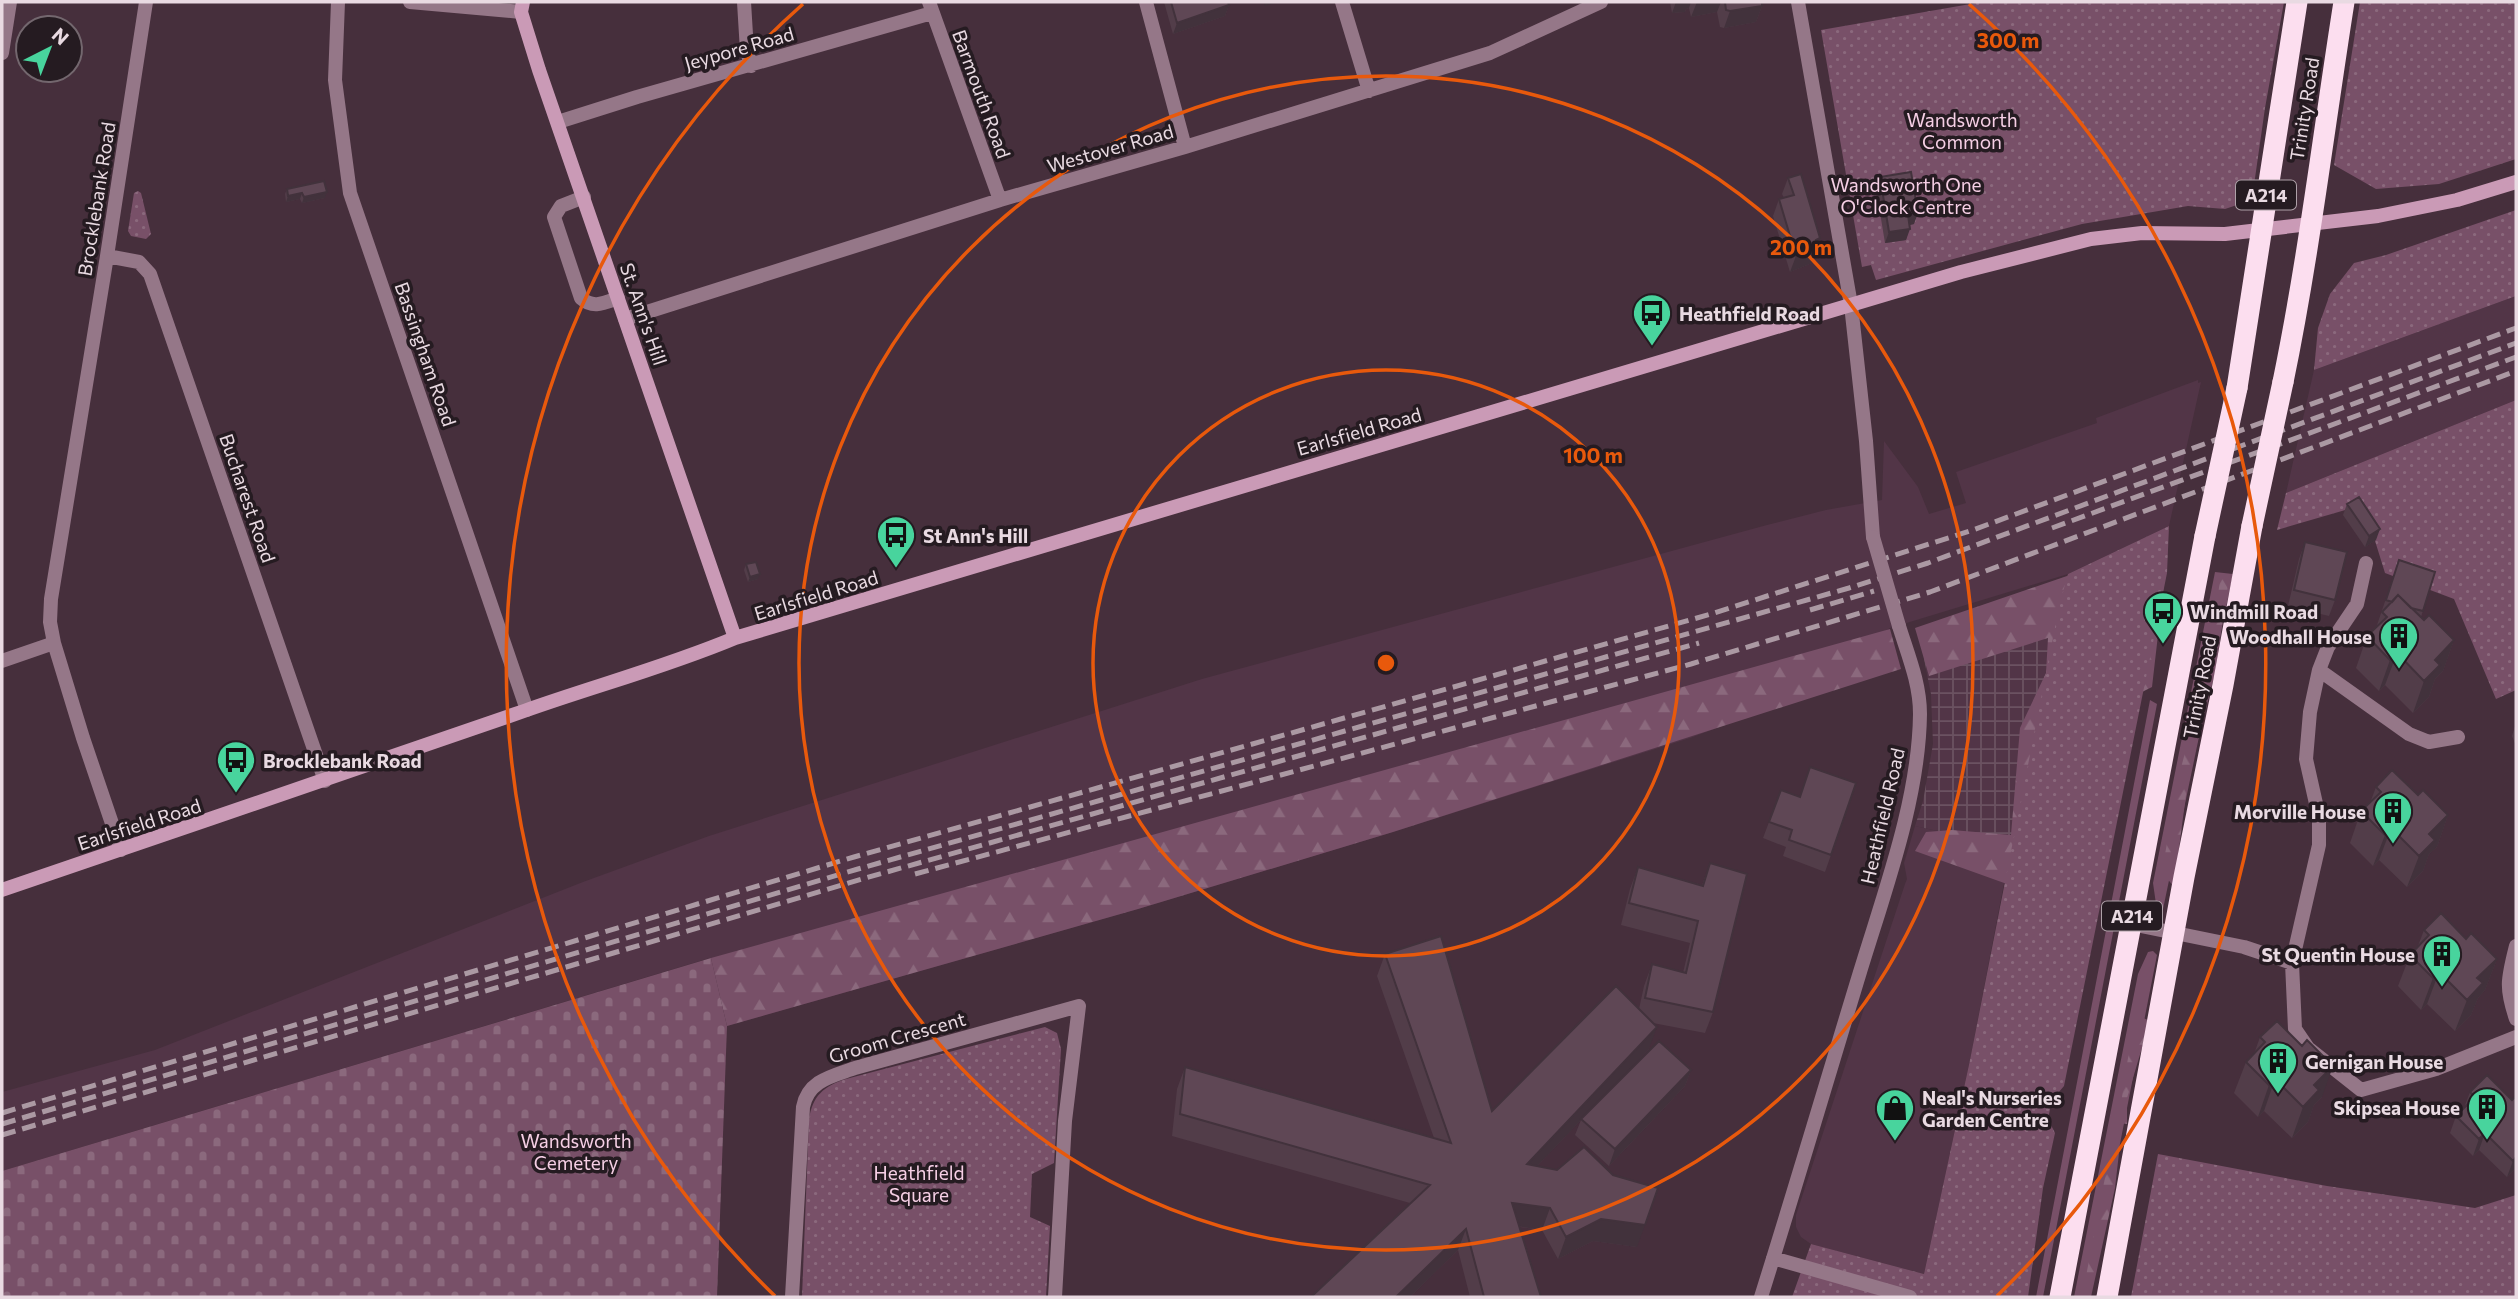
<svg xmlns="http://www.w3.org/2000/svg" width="2518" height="1299" font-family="Commissioner,sans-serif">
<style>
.built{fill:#523547}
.industrial{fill:url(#industrial-grid)}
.grass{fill:#785068}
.forest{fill:url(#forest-firs)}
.cemetery{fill:url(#cemetery-stones)}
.park{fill:url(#park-dots)}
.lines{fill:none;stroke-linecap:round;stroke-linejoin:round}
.street{stroke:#957788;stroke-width:14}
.secondary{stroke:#ca9ab6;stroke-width:14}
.highway{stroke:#fcdeef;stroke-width:21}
.rail{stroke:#ab99a3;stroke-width:5;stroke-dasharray:14 7;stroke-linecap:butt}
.street-bridge{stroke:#957788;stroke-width:14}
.highway-bridge{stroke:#fcdeef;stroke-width:21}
.wall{fill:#523d49}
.shaded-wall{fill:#42323c}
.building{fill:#5f4755;stroke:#42323c;stroke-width:2}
.ring{fill:none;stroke:#e8590c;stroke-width:3.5}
.labels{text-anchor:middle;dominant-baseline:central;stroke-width:7;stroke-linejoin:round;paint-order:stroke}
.shield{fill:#251b21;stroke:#aea1a8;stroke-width:2}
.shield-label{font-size:18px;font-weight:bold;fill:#e9dae2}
.street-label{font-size:19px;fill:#e9dae2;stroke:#251b21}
.park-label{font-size:19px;fill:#f6cfe5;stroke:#251b21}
.poi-label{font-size:19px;font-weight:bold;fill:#e9dae2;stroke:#251b21;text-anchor:start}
.centre{fill:#e8590c;stroke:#251b21;stroke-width:3.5}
.ring-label{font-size:21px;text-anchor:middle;font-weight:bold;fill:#e8590c;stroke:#251b21;stroke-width:7;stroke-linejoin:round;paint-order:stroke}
</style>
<defs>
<pattern id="industrial-grid" width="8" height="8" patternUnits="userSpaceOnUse" patternTransform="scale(1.75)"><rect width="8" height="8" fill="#523547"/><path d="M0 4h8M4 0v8" fill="none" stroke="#6b5261"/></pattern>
<pattern id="forest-firs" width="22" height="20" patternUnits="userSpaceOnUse" patternTransform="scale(1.75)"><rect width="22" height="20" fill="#785068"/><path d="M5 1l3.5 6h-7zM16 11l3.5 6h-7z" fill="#8b697d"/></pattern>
<pattern id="cemetery-stones" width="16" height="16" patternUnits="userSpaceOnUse" patternTransform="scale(1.75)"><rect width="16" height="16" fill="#785068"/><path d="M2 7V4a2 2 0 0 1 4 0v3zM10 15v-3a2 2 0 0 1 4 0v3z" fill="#8b697d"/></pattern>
<pattern id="park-dots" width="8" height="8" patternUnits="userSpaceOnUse" patternTransform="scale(1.75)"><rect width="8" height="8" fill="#785068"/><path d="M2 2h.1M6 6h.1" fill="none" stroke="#8b697d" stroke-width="1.8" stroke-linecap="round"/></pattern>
</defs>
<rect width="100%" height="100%" fill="#462f3c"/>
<path class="built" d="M2516,296v104l-230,93 28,-123z
M2198,380v3l3,-1 -32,144 -101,48 -178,54 -157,94 -43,16 -297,94 -255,77 -411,117 -17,-68 -708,213v-79l153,-42 428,-168 126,-46 493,-157 565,-154 59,-15 56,-10 2,-59 34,46 11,27 37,-11 -10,-31 141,-49 -1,-5z
M1915,826l96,21 -41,213 -46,214 -113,-30 -10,-7 -5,-10v-12l109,-331 2,-5 -3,-16z"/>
<path class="industrial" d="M2060,602l-49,245 -96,-21 8,-25 10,-57 -2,-50 -9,-45z"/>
<path class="grass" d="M2215,572l18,2 -71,340 -6,-10 -3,-21z
M2150,700l7,4 -114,593h-7z
M2153,951l4,4 -67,342h-16l64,-323 10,-22z"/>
<path class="forest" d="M2166,542l-1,32 -13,113 -30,15 -115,182 -92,-33 11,-19 26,-2 59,5 9,-107 26,-55 2,-35 -119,38 -14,-48z
M2224,576l5,2 -14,95 -27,106 -14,108 -12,-15 16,-93 31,-116 11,-83z
M1890,629l11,40 -508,163 -255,77 -411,117 -16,-68z
M2139,1016l11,5 -23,77v26l-8,-1c4,-36 8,-72 20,-107z
M2113,1153h6l-4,35 -24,109h-9l26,-135z"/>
<path class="cemetery" d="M711,958l16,68 -10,271h-715v-126z"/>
<path class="park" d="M1982,2h302l-19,106 -11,77 -17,20 -12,4 -37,-3 -106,18 -206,56 -5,-15 -9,2 -41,-237z
M2360,2h156v157l-77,25 -63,5 -42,-24z
M138,191l3,2 10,41 -5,5 -15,-3 -3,-5 6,-38z
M2516,210v86l-202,74 4,-42 12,-34 24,-31 32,-8z
M2516,400v290l-20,9 -42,-100 -69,-26 -18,-58 -8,-9 -82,24 9,-37z
M2169,526l-2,47 -103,513 -12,14 -4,19 7,14 -12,55 -15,109h-236l19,-53 113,30 46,-214 90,-458 8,-28z
M1045,1027l12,6 4,16 -7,114 -22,11 -2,43 20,9 -4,71h-244l7,-177c3,-24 15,-34 37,-41z
M2158,1154l169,32 148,22 41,-13v102h-385z"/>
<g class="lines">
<path class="street" d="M338,2l-3,78 15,113 177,517
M410,2l111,10
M744,2l3,49 4,15
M929,2l71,198
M1146,2l39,145
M1342,2l27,89
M1798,2l53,303 15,136 7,96
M2,53l8,-51
M558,122l79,-25 295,-84
M584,197l-23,9 -7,11 27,81c12,11 23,5 37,0
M107,256l32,6 11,12 175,507
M625,319l375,-119 185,-53 305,-94 111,-51
M2,661l52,-18
M2319,670l9,-23 29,-43 9,-41
M2458,737l-29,5 -20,-8 -90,-64 -9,42 -4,47 13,58v28l-27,118 3,66 13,19 53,42 75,-21 80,-32
M121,850l-38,-112 -29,-95 -4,-21 1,-23 56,-343 39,-254
M2131,924l113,23 48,16
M2516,946c-8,32 -11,41 0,73
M1773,1258l137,39
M792,1297l11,-190c5,-27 30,-31 52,-39l224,-62 -14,115 -10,176
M1761,1297c34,-108 66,-217 99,-325 25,-82 59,-173 60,-258 0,-31 -12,-59 -21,-88"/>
<path class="secondary" d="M523,2l-2,10 18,58 196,568
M2,890c174,-60 348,-118 522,-179 70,-25 142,-44 211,-73l1226,-366 130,-33 51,-6 83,1 153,-18 79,-16 59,-18"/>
<path class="highway" d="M2283,382c26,-126 41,-254 61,-380
M2237,388l60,-386
M2060,1297l145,-761
M2107,1297l77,-420 39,-192 29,-159"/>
<path class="rail" d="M2052,528l464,-171
M1810,610l64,-19
M915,874l776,-210 239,-72 586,-221
M2,1113l852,-256 857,-243 262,-84 543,-202
M2,1124l856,-255 991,-281 79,-25 588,-220
M2,1135l860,-256 837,-236"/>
<path class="street-bridge" d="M1873,537l26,89"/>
<path class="highway-bridge" d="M2252,526l31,-144
M2205,536l32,-148"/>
</g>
<path class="wall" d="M1164,2h64l1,3 -4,11 -52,18z
M1670,2h92v4l-6,16 -32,6 -4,-1 -3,-15 -26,5 -2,-9 -3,1 -1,3 -13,1z
M1880,177l34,47 -4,1 -4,15 -21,3 -9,-55z
M1788,178l30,67 -6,18 -22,9 -17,-56 6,-17 5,-1 -2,-4z
M287,189l38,9 -23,5 -2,-4 -14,3 -1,-8z
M2347,504l29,36 -11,7 -22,-32z
M2305,542l30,58 -6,16 -41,-10 11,-47z
M2399,560l36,12 -14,45 33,23 -11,31 -8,8 -6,18 -16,16 -28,-28 -6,6 -23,-23 11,-32 9,-8z
M746,564l12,15 -10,3 -4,-12z
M2516,723v23l-4,-10z
M1856,783l-31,89 -42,-16 3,-9 -23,-9 18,-48 18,7z
M2376,787l42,8 30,20 -11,32 -8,7 -6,17 -16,16 -28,-27 -6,6 -23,-23 11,-32 9,-8z
M1710,863l3,149 -8,21 -52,-10 -4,26 -53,55 95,-34 -6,16 -76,80 -34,-31 6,-15 -44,46 100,81 -44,-6 -35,18 -16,-29 -22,-3 21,70h-71l-12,-47 -48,47h-99l99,-94 -238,-67 5,-47 8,-22 249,71 -57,-162 8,-22 107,157 147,-102 5,-23 8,-22 31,9 7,-30 -69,-18 9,-36 8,-22 64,18z
M2424,930l42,9 31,20 -12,31 -7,8 -7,17 -16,16 -28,-27 -6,6 -23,-24 12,-31 8,-9z
M2260,1037l62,60 -8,8 -6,17 -16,16 -28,-27 -6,6 -24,-24 12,-31 8,-8z
M2470,1092l42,8 4,68 -9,9 -28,-27 -6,6 -23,-23 6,-17 8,-8z"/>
<path class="shaded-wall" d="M1265,2h13l-14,4z
M1676,2h15l-2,6 -3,1 -1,3 -13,1z
M1697,2h24l-4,10 -26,5z
M1229,5l-4,11 -52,18 4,-11z
M1762,6l-6,16 -32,6 6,-17z
M327,192l-2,6 -23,5 2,-6z
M302,193l-2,6 -14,3 2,-6z
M1918,213l-4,11 -10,2 4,-11z
M1910,229l-4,11 -21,3 4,-11z
M1820,238l-8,25 -22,9 6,-16 20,-16z
M2380,529l-4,11 -11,7 4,-11z
M760,574l-2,5 -10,3 2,-5z
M2454,640l-11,31 -8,8 -6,18 -16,16 11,-32 11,-21z
M2397,653l-12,32 -6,6 11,-31z
M2448,815l-11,32 -8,7 -6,17 -16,16 12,-31 10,-22z
M2391,828l-12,32 -6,6 12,-31z
M2497,959l-12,31 -7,8 -7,17 -16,16 12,-31 10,-22z
M2439,972l-12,32 -6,6 12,-32z
M1657,1027l-8,22 -130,136 8,-21z
M2333,1066l-11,31 -8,8 -6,17 -16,16 11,-31 11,-22z
M1691,1070l-6,16 -76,80 6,-17z
M2275,1079l-11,32 -6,6 11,-32z
M2485,1133l-6,17 -6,6 6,-17z
M2516,1157v11l-9,9 6,-16z
M1512,1203l38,5 -8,22 -38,-6z
M1601,1219l44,6 -8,22 -44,-6 -35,18 8,-22z
M1466,1229l-8,21 -48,47h-14z"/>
<path class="building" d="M1171,2h57l1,3 -52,18z
M1725,2h37v4l-32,5 -4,-1z
M1911,172l7,41 -10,2 2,14 -21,3 -9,-55z
M1801,174l19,64 -4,2 2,7 -22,9 -17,-57 15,-4 -6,-17z
M324,181l3,11 -23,5 -2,-4 -14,3 -1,-7z
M2359,497l21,32 -11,7 -22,-32z
M2305,542l42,10 -12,48 -41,-10z
M2399,560l36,12 -12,39 -12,-3 -13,-13 -6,7 -6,-2z
M756,562l4,12 -10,3 -4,-13z
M2398,595l26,25 5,-5 25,25 -19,20 5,5 -16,16 -27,-28 -7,7 -23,-24 20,-19 -5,-5z
M1810,767l46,16 -25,72 -42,-15 3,-10 -23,-8 12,-32 19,7z
M2392,770l26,25 5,-5 25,25 -19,19 6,6 -16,16 -28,-28 -6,7 -24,-24 20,-19 -5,-5z
M1710,863l37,11 -34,138 -68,-14 7,-34 34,9 12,-52 -69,-18 9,-36 65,19z
M2441,913l25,26 5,-6 26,26 -20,19 6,5 -16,17 -28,-28 -6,6 -23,-23 19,-20 -5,-5z
M1441,936l51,175 124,-125 41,41 -130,137 30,6 27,-23 29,28 45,13 -13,37 -44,-6 -35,18 -16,-29 -38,-5 29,94h-57l-18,-68 -70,68h-85l119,-112 -250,-71 5,-47 266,76 -66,-189z
M2277,1021l25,25 5,-6 26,26 -19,19 5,5 -16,17 -28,-28 -6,6 -23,-23 19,-20 -5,-5z
M1659,1041l32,29 -76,79 -34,-30z
M2487,1075l25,25 4,-4v61l-3,4 -28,-28 -6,6 -23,-23 19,-19 -5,-5z"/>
<g class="ring">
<circle cx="1386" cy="663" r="293"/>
<circle cx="1386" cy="663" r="587"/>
<path d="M775 1296A880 880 0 0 1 803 4M1969 4A880 880 0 0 1 1997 1296"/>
</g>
<defs>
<g id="bus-pin" transform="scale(2.0125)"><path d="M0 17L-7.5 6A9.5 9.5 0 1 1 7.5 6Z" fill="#48d49d" stroke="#251b21"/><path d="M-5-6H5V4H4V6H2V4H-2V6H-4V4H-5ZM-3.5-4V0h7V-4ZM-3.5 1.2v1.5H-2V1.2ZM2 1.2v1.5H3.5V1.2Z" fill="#111"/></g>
<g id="building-pin" transform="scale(2.0125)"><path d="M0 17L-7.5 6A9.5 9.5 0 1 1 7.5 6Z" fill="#48d49d" stroke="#251b21"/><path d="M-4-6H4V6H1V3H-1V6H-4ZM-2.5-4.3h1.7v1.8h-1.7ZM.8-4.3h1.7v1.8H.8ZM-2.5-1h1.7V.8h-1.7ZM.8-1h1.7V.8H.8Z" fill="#111"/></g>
<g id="shop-pin" transform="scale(2.0125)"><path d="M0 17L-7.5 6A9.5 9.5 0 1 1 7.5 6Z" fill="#48d49d" stroke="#251b21"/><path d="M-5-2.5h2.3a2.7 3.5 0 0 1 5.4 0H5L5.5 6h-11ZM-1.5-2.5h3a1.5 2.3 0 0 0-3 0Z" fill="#111"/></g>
</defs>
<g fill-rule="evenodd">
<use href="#bus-pin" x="1652" y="313"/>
<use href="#bus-pin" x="896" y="535"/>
<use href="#bus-pin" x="2163" y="611"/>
<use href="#building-pin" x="2399" y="636"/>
<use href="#bus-pin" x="236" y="760"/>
<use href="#building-pin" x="2393" y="811"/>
<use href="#building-pin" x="2442" y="954"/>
<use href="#building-pin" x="2278" y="1061"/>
<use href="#building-pin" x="2487" y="1107"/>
<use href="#shop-pin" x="1895" y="1108"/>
</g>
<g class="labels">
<g class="shield">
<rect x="2236" y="180.5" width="60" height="29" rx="5"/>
<rect x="2102" y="901.5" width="60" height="29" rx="5"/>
</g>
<g class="shield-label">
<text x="2266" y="195">A214</text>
<text x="2132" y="916">A214</text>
</g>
<g class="street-label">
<text transform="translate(739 48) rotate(-16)">Jeypore Road</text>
<text transform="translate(982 94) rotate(70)">Barmouth Road</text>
<text transform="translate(2304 109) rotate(-81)">Trinity Road</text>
<text transform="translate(1110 148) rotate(-16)">Westover Road</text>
<text transform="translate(96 199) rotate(-81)">Brocklebank Road</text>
<text transform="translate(644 314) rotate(71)">St. Ann's Hill</text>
<text transform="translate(426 354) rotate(71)">Bassingham Road</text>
<text transform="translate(1359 431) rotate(-16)">Earlsfield Road</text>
<text transform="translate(248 498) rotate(71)">Bucharest Road</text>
<text transform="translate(816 595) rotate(-17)">Earlsfield Road</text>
<text transform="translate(2199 687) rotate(-79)">Trinity Road</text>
<text transform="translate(1882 816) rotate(-77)">Heathfield Road</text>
<text transform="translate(139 824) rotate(-18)">Earlsfield Road</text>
<text transform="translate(897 1037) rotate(-16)">Groom Crescent</text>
</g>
<g class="park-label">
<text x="1962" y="119">Wandsworth<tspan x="1962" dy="22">Common</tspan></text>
<text x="1906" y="184">Wandsworth One<tspan x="1906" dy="22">O'Clock Centre</tspan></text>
<text x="576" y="1140">Wandsworth<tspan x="576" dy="22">Cemetery</tspan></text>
<text x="919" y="1172">Heathfield<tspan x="919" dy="22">Square</tspan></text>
</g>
<g class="poi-label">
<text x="1679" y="313">Heathfield Road</text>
<text x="923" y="535">St Ann's Hill</text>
<text x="2190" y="611">Windmill Road</text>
<text x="2372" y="636" text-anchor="end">Woodhall House</text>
<text x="263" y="760">Brocklebank Road</text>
<text x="2366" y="811" text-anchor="end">Morville House</text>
<text x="2415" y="954" text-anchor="end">St Quentin House</text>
<text x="2305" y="1061">Gernigan House</text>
<text x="1922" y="1097">Neal's Nurseries<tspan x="1922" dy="22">Garden Centre</tspan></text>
<text x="2460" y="1107" text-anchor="end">Skipsea House</text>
</g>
</g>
<circle cx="1386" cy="663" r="10" class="centre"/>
<g class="ring-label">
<text x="2008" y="48">300 m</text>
<text x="1801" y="255">200 m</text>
<text x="1593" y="463">100 m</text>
</g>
<rect width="2518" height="1299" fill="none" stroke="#e9dae2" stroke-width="7"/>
<g transform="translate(49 49) rotate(42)"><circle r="33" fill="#251b21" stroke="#73676e" stroke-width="2"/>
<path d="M0-5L12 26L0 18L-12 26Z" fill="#48d49d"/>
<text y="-10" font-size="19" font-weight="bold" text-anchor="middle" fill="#e9dae2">N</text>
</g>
</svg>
